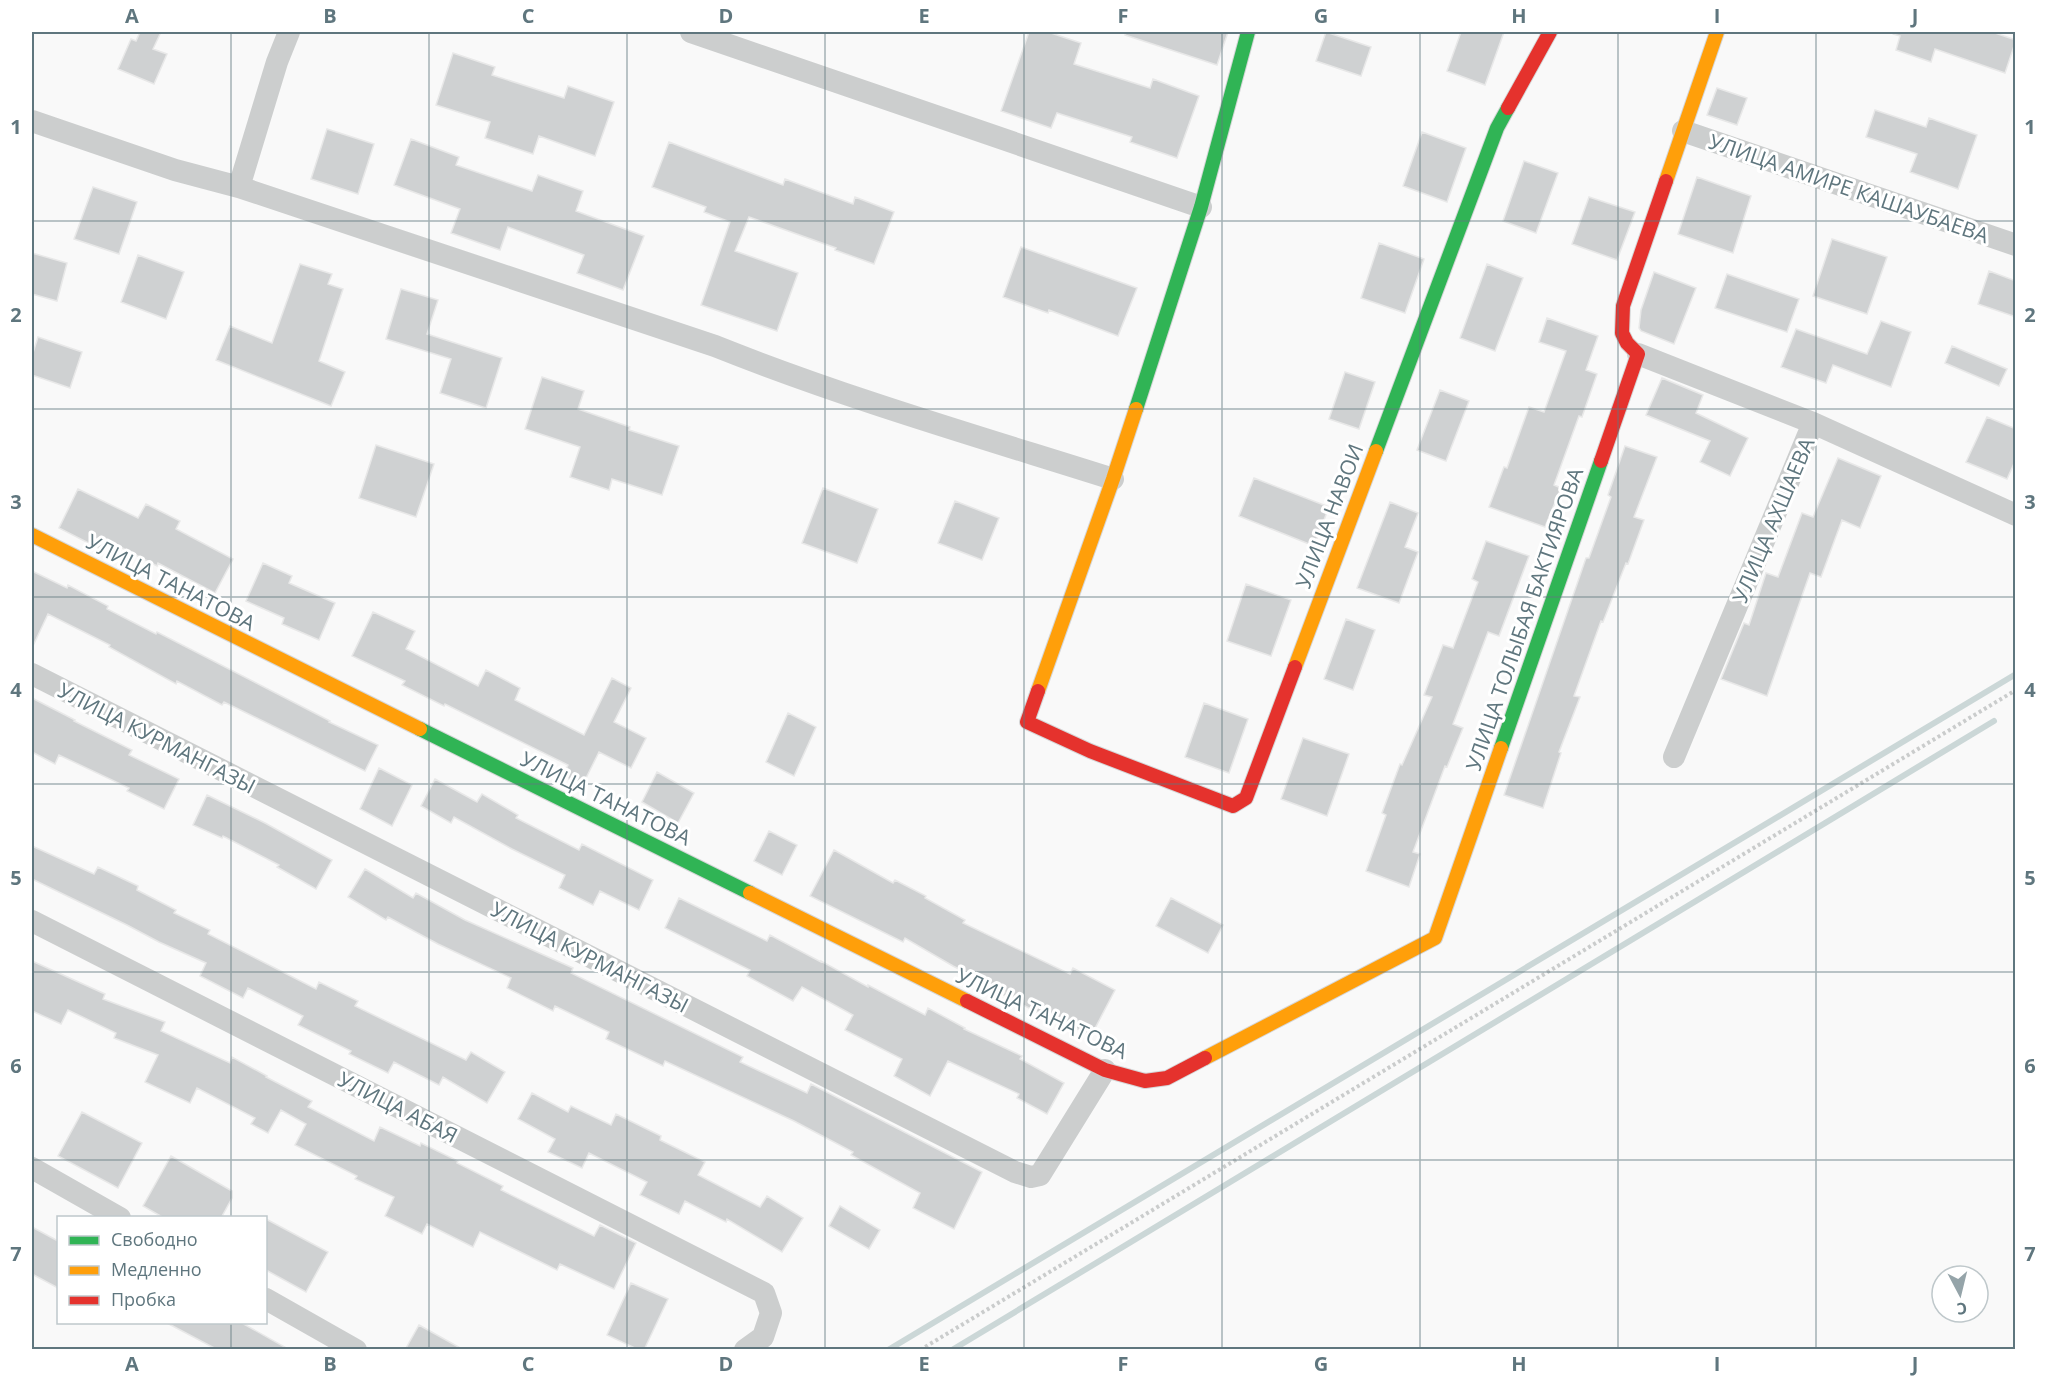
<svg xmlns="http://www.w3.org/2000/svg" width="2047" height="1381" font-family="'Open Sans',sans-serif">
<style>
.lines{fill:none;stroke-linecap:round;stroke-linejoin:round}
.stream{stroke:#cbd7d7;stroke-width:6}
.building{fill:#cfd1d2;stroke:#e8e8e8;stroke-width:1.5}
.fast-casing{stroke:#d5d6d7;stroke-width:16}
.slow-casing{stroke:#d5d6d7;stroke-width:16}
.jam-casing{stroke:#d5d6d7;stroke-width:16}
.path{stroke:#cacccc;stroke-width:4;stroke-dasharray:3 3;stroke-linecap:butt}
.street{stroke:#cccece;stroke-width:22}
.fast{stroke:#30b455;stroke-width:14}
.slow{stroke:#ff9f0a;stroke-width:14}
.jam{stroke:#e5322d;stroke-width:14}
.grid{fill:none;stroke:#5f767e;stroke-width:1.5;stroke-opacity:0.55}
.labels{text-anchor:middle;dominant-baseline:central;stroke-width:6;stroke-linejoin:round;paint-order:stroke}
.street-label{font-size:21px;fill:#5f767e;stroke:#fff}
.neatline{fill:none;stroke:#5f767e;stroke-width:2}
.grid-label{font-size:20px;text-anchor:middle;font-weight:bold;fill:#5f767e}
</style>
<rect width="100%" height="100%" fill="#f9f9f9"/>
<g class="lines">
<path class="stream" d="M888,1350l1128,-676
M952,1350l1042,-629"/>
</g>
<path class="building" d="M140,32h21l-8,17 14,5 -13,30 -36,-15 13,-30 5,2z
M1029,32h19l33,11 -7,21 76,24 3,-9 46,17 -22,62 -47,-16 2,-5 -75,-24 -6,15 -50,-17z
M1126,32h102l-11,33 -92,-30z
M1326,32l45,15 -10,29 -45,-15z
M1461,32h43l-19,53 -38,-14z
M1893,32h99l24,8 -11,33 -70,-24 -4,13 -35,-12 4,-14 -7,-2z
M453,53l42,14 -3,8 72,23 4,-12 46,16 -19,54 -56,-20 -6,18 -48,-16 5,-16 -54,-17z
M1717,88l30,10 -10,27 -30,-10z
M1875,110l51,17 3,-9 48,17 -19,54 -48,-17 7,-18 -51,-17z
M327,129l47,15 -16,50 -47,-15z
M1422,132l44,16 -19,54 -44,-16z
M411,139l48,18 -3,8 76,26 6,-16 45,16 -7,20 68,25 -21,54 -46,-17 7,-18 -76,-28 -8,23 -49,-17 9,-24 -66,-24z
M669,142l114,43 2,-6 68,25 2,-7 39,15 -20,52 -39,-14 1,-2 -87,-31 -14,34 63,22 -21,58 -76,-26 29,-83 -26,-10 2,-5 -54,-20z
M1524,161l34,12 -22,60 -33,-12z
M1697,177l54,19 -18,57 -55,-19z
M93,187l44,15 -18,52 -45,-15z
M1589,197l46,15 -18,48 -45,-16z
M1832,239l55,18 -20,57 -54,-18z
M1379,243l45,16 -19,54 -44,-15z
M1021,247l116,41 -19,48 -69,-26 -1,3 -45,-16z
M32,253l35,10 -10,38 -25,-7z
M138,255l46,17 -18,47 -45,-17z
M300,264l32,10 -4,10 15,5 -24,72 26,11 -14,34 -115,-46 14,-34 42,17z
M1487,264l36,14 -28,73 -35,-13z
M1989,271l27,10v36l-38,-13z
M1654,272l42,16 -22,56 -33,-13 -2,-3 2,-18z
M1727,274l72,25 -12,33 -72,-24z
M401,289l37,11 -11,34 75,24 -16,50 -46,-15 11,-34 -65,-20z
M1547,318l51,18 -12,34 11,4 -15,43 -3,-1 -25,69 7,3 -16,39 -56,-20 15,-40 3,1 22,-61 15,5 22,-61 -27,-9z
M1881,321l30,11 -20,55 -58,-22 -7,18 -45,-16 15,-38 71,25z
M38,337l44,15 -12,36 -38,-13v-19z
M1952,346l55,23 -8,17 -54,-23z
M1345,372l30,10 -16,47 -30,-10z
M542,377l42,14 -6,18 52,18 -1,3 50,16 -17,49 -50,-16 -3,11 -39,-13 10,-30 -55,-18z
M1662,378l41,17 -7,18 52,25 -18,38 -30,-14 10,-21 -64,-26z
M1440,390l29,11 -23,60 -29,-11z
M1987,417l29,12v30l-9,20 -41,-17z
M376,445l58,19 -18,53 -57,-19z
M1625,446l32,11 -23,60 10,3 -16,44 -2,-1 -23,59 -2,-1 -27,75 6,1 -21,55 2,1 -18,55 -39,-13 82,-237h3l22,-61 -3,-2z
M1838,458l43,18 -21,52 -18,-8 -21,57 -11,-4 -43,123 -46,-17 23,-56 5,2 17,-52 12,4 24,-64 11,4z
M1254,478l75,29 -15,39 -75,-30z
M823,488l55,21 -21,54 -55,-20z
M78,489l60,29 8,-14 34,17 -4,8 57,30 -18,34 -57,-30 -1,3 -46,-24 -5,10 -47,-24z
M955,501l44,17 -17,42 -44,-17z
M1390,502l28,11 -13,34 13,5 -19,51 -42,-15z
M1486,541l43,15 -30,80 -11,-4 -35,92 10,4 -16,39 -2,-1 -32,86 7,2 -11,33 -43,-16 20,-56 -4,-2 18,-49 2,1 30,-68 -8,-2 19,-50 10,3 25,-66 -6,-3z
M263,563l29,13 -3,7 46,20 -16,37 -37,-16 2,-6 -38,-17z
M32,571l35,17 1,-3 40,21 -1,3 49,25 1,-2 173,89 -1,1 49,23 -13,26 -141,-69 -2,3 -45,-24 -1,3 -67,-37 1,-2 -62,-31 -16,34z
M1246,584l45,16 -20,56 -44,-15z
M373,612l42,19 -9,18 72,37 8,-16 34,18 -5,12 69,35 28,-57 19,10 -17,34 32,16 -15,30 -32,-16 -17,34 -19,-10 5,-11 -123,-61 -1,2 -42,-21 3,-4 -53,-25z
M1346,619l29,11 -22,60 -29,-11z
M32,698l43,22 -1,1 58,29 -3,5 50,24 -15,30 -37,-18 2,-3 -70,-33 -4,9 -23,-12z
M1204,703l44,16 -19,54 -44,-16z
M788,713l28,14 -22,49 -28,-14z
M1303,738l46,16 -22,62 -46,-17z
M379,768l33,17 -20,41 -32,-17z
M657,772l37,21 -16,30 -36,-21z
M435,779l42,23 5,-8 36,21 -2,3 63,32 3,-6 71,36 -14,30 -39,-19 -7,14 -34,-17 6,-13 -53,-26 -58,-32 -3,6 -30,-17z
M207,795l58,28 67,37 -16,29 -39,-22 2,-2 -56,-29 -1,2 -29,-13z
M769,831l28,14 -15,30 -28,-14z
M32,846l62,28 4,-7 40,19 -1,4 39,20 -2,3 36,17 -2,4 108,55 3,-7 39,19 -3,5 111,54 5,-8 34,20 -18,31 -44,-26 -4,8 -45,-23 -6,11 -39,-19 2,-3 -53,-26 5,-9 -55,-28 -5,10 -43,-22 6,-13 -47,-21 -32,-17 -95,-46z
M834,850l59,33 2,-3 31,16 -1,2 40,22 -2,3 107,51 3,-6 42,22 -24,46 -46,-24 -2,3 -40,-20 2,-3 -52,-26 -48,-28 -2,4 -93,-46z
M365,869l48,29 3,-5 49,27 108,48 -2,5 172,84 -3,5 67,31 4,-9 171,88 -28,57 -41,-21 7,-15 -69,-38 2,-3 -59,-31 -129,-60 -2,5 -57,-27 3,-7 -54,-26 -2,5 -46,-23 4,-10 -73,-34 -50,-27 -2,3 -38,-23z
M679,898l88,43 3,-6 51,27v-1l47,26v-2l57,30 3,-7 37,20 -1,1 58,27 -2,3 44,24 -17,31 -30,-16 2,-4 -71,-33 -18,35 -36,-20 8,-17 -57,-29 8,-15 -51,-28 -9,14 -46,-25 3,-6 -85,-42z
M1171,898l52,27 -15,28 -52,-27z
M32,961l73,33 -2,5 62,23 -4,9 69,32 2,-6 35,19 -1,1 46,24 -4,6 66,34 6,-14 40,19 1,-3 37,18 -1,2 46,23 -2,4 93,46 6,-11 36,18 -22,46 -54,-25 -3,6 -77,-38 -7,15 -46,-23 -5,10 -37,-18 9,-19 -39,-18 2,-3 -62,-31 11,-21 -25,-14 -13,23 -17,-9 4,-6 -58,-30 -7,15 -45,-21 13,-27 -44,-17 2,-5 -48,-23 -7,14 -29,-13z
M532,1093l36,19 3,-6 40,19 5,-11 45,22 -1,4 45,22 -7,13 62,32 7,-11 36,22 -21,34 -55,-33 -1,3 -41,-21 -6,13 -39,-19 7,-13 -58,-29 -7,15 -34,-16 7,-13 -37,-20z
M82,1112l60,31 -24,45 -60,-32z
M171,1156l61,35v7l-11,20h-57l-21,-12z
M840,1206l40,24 -11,19 -40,-23z
M266,1219l62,33 -22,40 -40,-22z
M32,1227l26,14v47l-26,-14z
M631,1283l37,16 -24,51h-5l-32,-15z
M167,1323h75l48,27h-72z
M419,1325l45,25h-59z"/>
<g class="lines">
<g class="fast-casing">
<path id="fast" d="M1136,409l65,-202 47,-175
M1376,451l121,-323 11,-20
M420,729l330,164
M1501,748l100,-287"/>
</g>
<g class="slow-casing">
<path id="slow" d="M1666,181l51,-149
M32,535l388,194
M1295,667l81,-216
M1038,691l75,-212 23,-70
M750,893l217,108
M1205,1058l230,-120 66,-190"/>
</g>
<g class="jam-casing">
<path id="jam" d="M1508,108l42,-76
M1601,461l37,-107 -11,-11 -5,-10 1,-27 43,-125
M1038,691l-11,31 63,29 143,55 13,-8 49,-131
M967,1001l138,69 40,11 22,-3 38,-20"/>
</g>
<path class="path" d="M920,1350l1096,-660"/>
<path class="street" d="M691,32l510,175
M32,121l143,49 64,17 476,159c130,52 265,91 398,133
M1683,131l333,114
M239,187l38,-125 12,-30
M1638,354l175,69 -139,334
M1813,423l203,92
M32,674l983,498 16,5 9,-2 65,-105
M32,921l732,372 7,20 -8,24 -18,13
M32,1168l88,50
M266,1299l90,51"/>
<use href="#fast" class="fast"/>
<use href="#slow" class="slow"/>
<use href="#jam" class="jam"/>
</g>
<path class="grid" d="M231,32v1186M429,32v1318M627,32v1318M825,32v1318M1024,32v1318M1222,32v1318M1420,32v1318M1618,32v1318M1816,32v1318M32,221h1984M32,409h1984M32,597h1984M32,784h1984M32,972h1984M32,1160h1984M231,1322v28"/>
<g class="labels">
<g class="street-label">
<text transform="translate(1849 188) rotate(19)">УЛИЦА АМИРЕ КАШАУБАЕВА</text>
<text transform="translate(1329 516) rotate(-69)">УЛИЦА НАВОИ</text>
<text transform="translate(1773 520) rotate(-67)">УЛИЦА АХШАЕВА</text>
<text transform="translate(171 582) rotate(27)">УЛИЦА ТАНАТОВА</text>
<text transform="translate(1524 619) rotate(-71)">УЛИЦА ТОЛЫБАЯ БАКТИЯРОВА</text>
<text transform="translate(157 738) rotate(27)">УЛИЦА КУРМАНГАЗЫ</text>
<text transform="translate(606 798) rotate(26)">УЛИЦА ТАНАТОВА</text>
<text transform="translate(590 957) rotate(27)">УЛИЦА КУРМАНГАЗЫ</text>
<text transform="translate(1042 1013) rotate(25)">УЛИЦА ТАНАТОВА</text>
<text transform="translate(398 1107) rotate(27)">УЛИЦА АБАЯ</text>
</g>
</g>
<rect width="2047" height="1381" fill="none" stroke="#ffffff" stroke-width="66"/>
<rect x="57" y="1216" width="210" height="108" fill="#ffffff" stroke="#bfc8cb" stroke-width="1.5"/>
<rect x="69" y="1236" width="30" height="9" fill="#30b455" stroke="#bfc8cb" stroke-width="1.5"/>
<text x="111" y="1246" font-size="18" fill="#5f767e">Свободно</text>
<rect x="69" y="1266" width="30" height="9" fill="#ff9f0a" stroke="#bfc8cb" stroke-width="1.5"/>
<text x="111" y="1276" font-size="18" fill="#5f767e">Медленно</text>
<rect x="69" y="1296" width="30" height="9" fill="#e5322d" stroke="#bfc8cb" stroke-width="1.5"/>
<text x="111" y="1306" font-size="18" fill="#5f767e">Пробка</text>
<g transform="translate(1960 1294) rotate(173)"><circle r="28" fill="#ffffff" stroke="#bfc8cb" stroke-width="1.5"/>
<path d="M0-4.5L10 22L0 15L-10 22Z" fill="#95a4a9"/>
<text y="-9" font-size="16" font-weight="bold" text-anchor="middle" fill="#5f767e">С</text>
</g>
<rect x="33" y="33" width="1981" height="1315" class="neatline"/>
<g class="grid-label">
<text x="132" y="23">A</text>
<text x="330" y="23">B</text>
<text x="528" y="23">C</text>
<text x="726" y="23">D</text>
<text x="924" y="23">E</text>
<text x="1123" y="23">F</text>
<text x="1321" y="23">G</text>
<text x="1519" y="23">H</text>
<text x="1717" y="23">I</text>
<text x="1915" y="23">J</text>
<text x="16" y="134">1</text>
<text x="2030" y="134">1</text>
<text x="16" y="322">2</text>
<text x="2030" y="322">2</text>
<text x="16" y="509">3</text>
<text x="2030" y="509">3</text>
<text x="16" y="697">4</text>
<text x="2030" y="697">4</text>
<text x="16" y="885">5</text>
<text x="2030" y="885">5</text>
<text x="16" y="1073">6</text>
<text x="2030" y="1073">6</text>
<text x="16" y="1261">7</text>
<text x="2030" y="1261">7</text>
<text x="132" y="1371">A</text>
<text x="330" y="1371">B</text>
<text x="528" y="1371">C</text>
<text x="726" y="1371">D</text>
<text x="924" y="1371">E</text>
<text x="1123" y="1371">F</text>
<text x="1321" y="1371">G</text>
<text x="1519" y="1371">H</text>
<text x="1717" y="1371">I</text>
<text x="1915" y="1371">J</text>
</g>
</svg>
